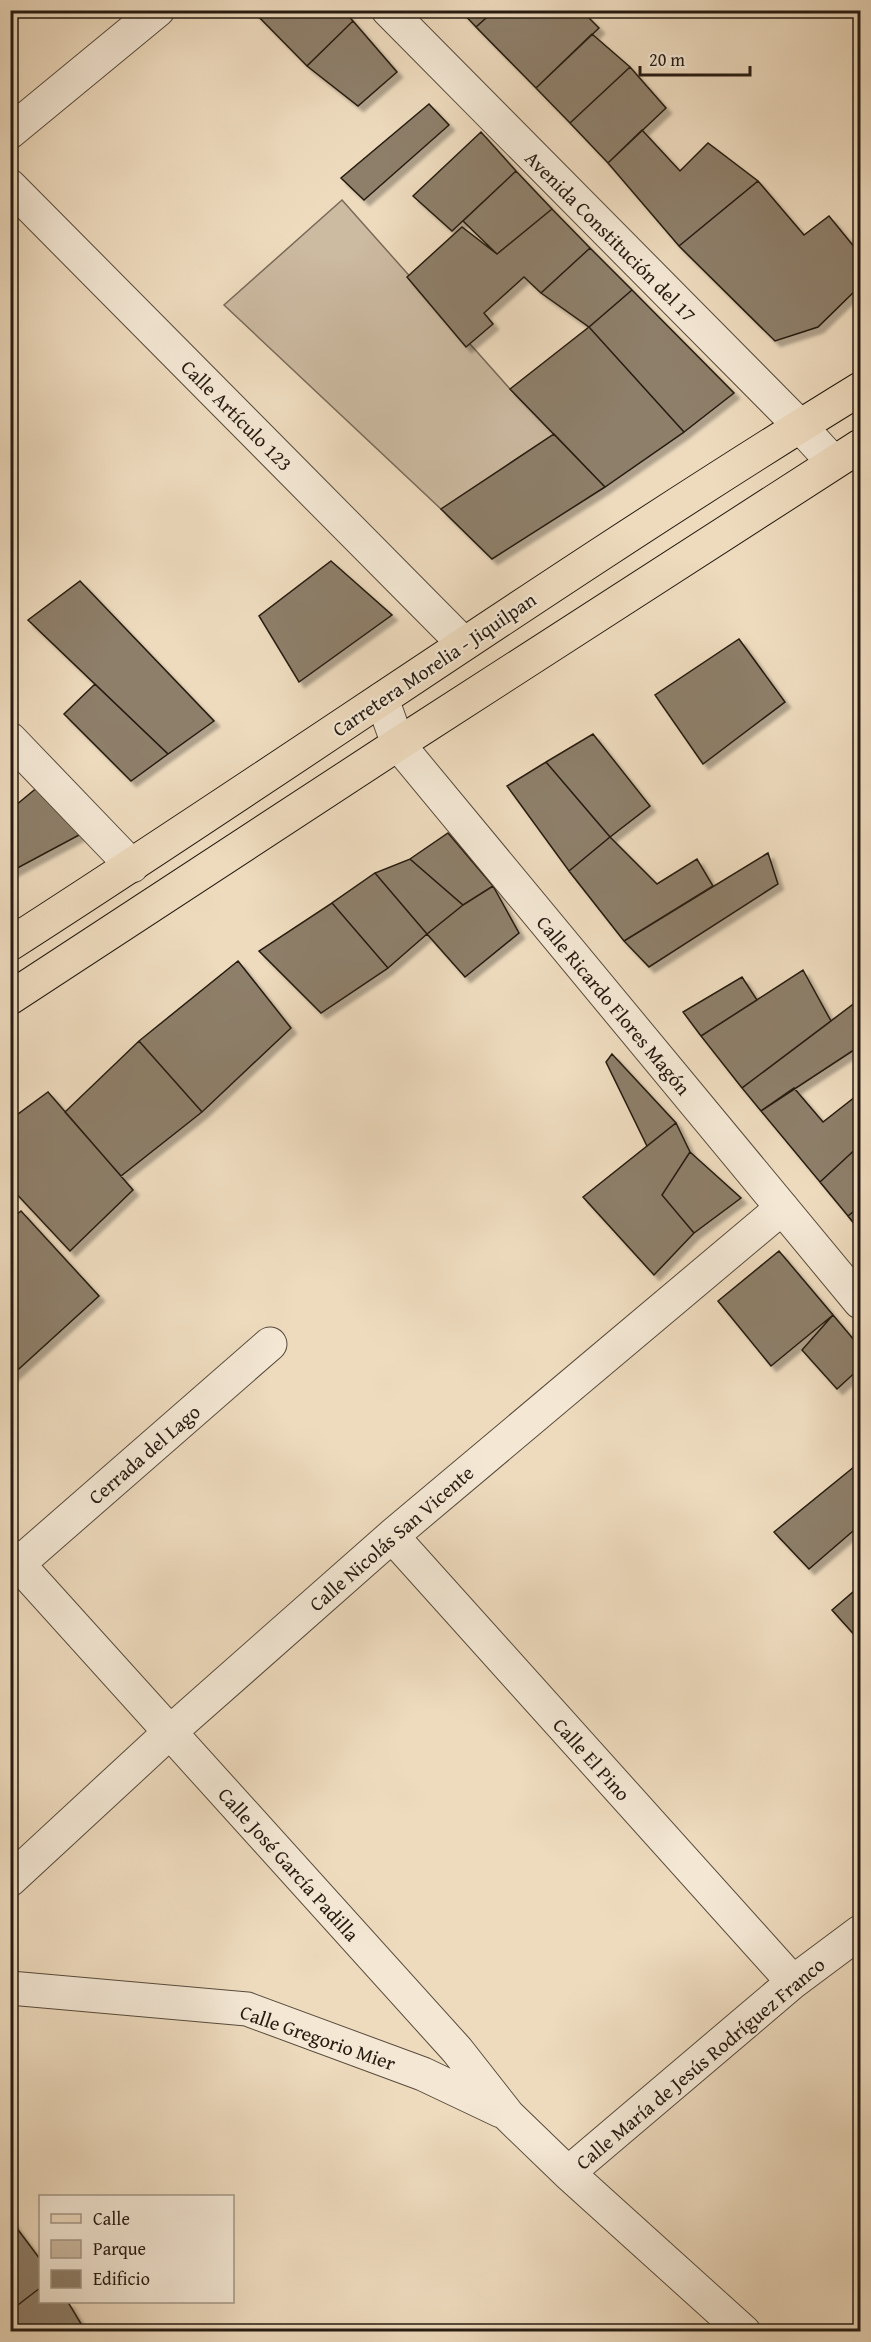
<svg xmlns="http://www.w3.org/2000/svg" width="871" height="2342" font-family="'Gentium Book Plus',serif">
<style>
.green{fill:#ccbaa1;stroke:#796a59;stroke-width:1.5}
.building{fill:#8e7f6b;stroke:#261b11;stroke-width:1.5;filter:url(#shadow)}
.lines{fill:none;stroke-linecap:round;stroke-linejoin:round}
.minor-casing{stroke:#584b3c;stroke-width:35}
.tertiary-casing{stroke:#584b3c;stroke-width:35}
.primary-casing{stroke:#261b11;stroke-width:35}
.minor{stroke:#f4e8d5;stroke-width:33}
.tertiary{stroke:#f4e8d5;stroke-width:33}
.primary{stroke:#eedbbe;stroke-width:33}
.labels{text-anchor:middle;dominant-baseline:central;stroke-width:4.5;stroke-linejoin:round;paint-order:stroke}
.street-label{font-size:20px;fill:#261b11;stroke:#f4e8d5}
</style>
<defs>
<filter id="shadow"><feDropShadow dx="5.5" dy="5.5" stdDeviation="1.5" flood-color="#0004"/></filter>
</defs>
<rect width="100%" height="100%" fill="#eedbbe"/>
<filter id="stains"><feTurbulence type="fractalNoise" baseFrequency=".00333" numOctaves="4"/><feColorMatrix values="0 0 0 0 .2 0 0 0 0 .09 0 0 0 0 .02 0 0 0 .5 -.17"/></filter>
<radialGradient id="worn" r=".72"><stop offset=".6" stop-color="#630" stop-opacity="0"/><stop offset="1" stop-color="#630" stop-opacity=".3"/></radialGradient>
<path class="green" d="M342,200l168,189 44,45 -113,75 -217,-204z"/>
<path class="building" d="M252,10h91l10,11 -46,45z
M460,10h35l-19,17z
M495,10h86l18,18 -63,60 -60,-61z
M353,21l44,51 -39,34 -51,-40z
M592,34l38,33 -60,56 -34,-35z
M630,67l36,41 -58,55 -38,-40z
M429,104l20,21 -85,75 -23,-22z
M642,130l38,41 28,-28 50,38 -79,65 -71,-83z
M481,132l35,39 -64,60 -39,-35z
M516,171l36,38 -55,45 -34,-33z
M758,181l46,54 25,-19 31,38v32l-42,41 -43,14 -96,-95z
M552,209l38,39 -49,45 -17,-16 -40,36 9,11 -27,23 -59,-70 55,-50 35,27z
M590,248l42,42 -43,37 -48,-34z
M632,290l102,103 -50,39 -95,-105z
M589,327l95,105 -79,55 -95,-98z
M554,434l51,53 -113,72 -51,-50z
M331,561l61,54 -93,67 -40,-66z
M80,581l134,140 -46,33 -140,-134z
M739,639l46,63 -82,62 -48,-69z
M95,684l73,70 -37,27 -67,-67z
M593,734l57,72 -40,31 -64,-75z
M546,762l64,75 -41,34 -62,-85z
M39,786l42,48 -71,38v-62z
M448,833l45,53 -30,19 -53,-46z
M610,837l47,47 40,-25 16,27 -89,55 -55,-70z
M768,853l10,31 -129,83 -25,-26z
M410,859l53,46 -36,29 -52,-61z
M375,873l52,61 -39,34 -56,-65z
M493,886l26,47 -54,44 -38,-43 36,-29z
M332,903l56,65 -67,45 -62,-62z
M238,961l53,67 -89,84 -63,-71z
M803,970l28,51 -89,67 -41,-52z
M742,977l15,23 -56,36 -18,-24z
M860,999v47l-99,65 -19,-23z
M139,1041l63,71 -81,64 -56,-64z
M612,1054l64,69 -29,23 -41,-84z
M794,1088l29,34 37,-29v52l-40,37 -59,-71z
M48,1092l85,98 -63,61 -60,-64v-67z
M676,1123l14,29 -28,43 32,38 -40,42 -71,-78z
M860,1145v61l-12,10 -28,-34z
M690,1152l51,46 -47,35 -32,-38z
M860,1206v25l-12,-15z
M21,1211l78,85 -89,81v-157z
M779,1251l54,64 -62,51 -53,-65z
M833,1315l27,32v21l-23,21 -35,-39z
M860,1462v63l-51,44 -35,-37z
M860,1586v51l-2,2 -26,-29z
M10,2219l30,40v29l-30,23z
M40,2288v14h28l18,30h-76v-21z"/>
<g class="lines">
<g class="minor-casing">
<path id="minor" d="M388,10l412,416 33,36
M10,132l148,-122
M10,186l453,457
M10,739l122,127
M392,1536l401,446
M10,1555l447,495 51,65 60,58 176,159
M10,1571l260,-227
M10,1880l160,-148 222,-196 390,-328
M10,1988l237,21 176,65 78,37
M568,2173l225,-191 67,-50"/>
</g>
<g class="tertiary-casing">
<path id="tertiary" d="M382,699l16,45 462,558"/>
</g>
<g class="primary-casing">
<path id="primary" d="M10,944c285,-183 562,-378 850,-555
M10,998l388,-254 462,-298"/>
</g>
<use href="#minor" class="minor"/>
<use href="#tertiary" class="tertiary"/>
<use href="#primary" class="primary"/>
</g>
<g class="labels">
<g class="street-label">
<text transform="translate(611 236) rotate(45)">Avenida Constitución del 17</text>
<text transform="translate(237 415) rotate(45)">Calle Artículo 123</text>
<text transform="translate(434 664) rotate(-34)">Carretera Morelia - Jiquilpan</text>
<text transform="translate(614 1005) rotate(50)">Calle Ricardo Flores Magón</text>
<text transform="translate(144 1454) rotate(-41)">Cerrada del Lago</text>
<text transform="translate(391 1538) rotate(-41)">Calle Nicolás San Vicente</text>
<text transform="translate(592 1759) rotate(48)">Calle El Pino</text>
<text transform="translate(289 1864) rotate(48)">Calle José García Padilla</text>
<text transform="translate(318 2037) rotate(19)">Calle Gregorio Mier</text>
<text transform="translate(700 2063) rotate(-40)">Calle María de Jesús Rodríguez Franco</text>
</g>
</g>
<rect width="871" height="2342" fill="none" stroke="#eedbbe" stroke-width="36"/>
<rect x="12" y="12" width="847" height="2318" fill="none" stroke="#261b11" stroke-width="3"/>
<rect x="18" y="18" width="835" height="2306" fill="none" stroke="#261b11" stroke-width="1.5"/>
<rect x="39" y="2195" width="195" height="108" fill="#f4e8d5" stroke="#a29687" stroke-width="1.5"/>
<rect x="51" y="2214" width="30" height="9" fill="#eedbbe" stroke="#a29687" stroke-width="1.5"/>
<text x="93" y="2225" font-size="18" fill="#261b11">Calle</text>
<rect x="51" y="2240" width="30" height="18" fill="#ccbaa1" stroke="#a29687" stroke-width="1.5"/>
<text x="93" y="2255" font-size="18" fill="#261b11">Parque</text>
<rect x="51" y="2270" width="30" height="18" fill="#8e7f6b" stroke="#a29687" stroke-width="1.5"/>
<text x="93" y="2285" font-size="18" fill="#261b11">Edificio</text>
<path d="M640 66v9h110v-9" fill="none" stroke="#261b11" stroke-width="3"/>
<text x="649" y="66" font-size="18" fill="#261b11" stroke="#f4e8d5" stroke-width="4.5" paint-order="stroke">20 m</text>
<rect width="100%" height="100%" filter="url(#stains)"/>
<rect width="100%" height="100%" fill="url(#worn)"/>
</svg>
